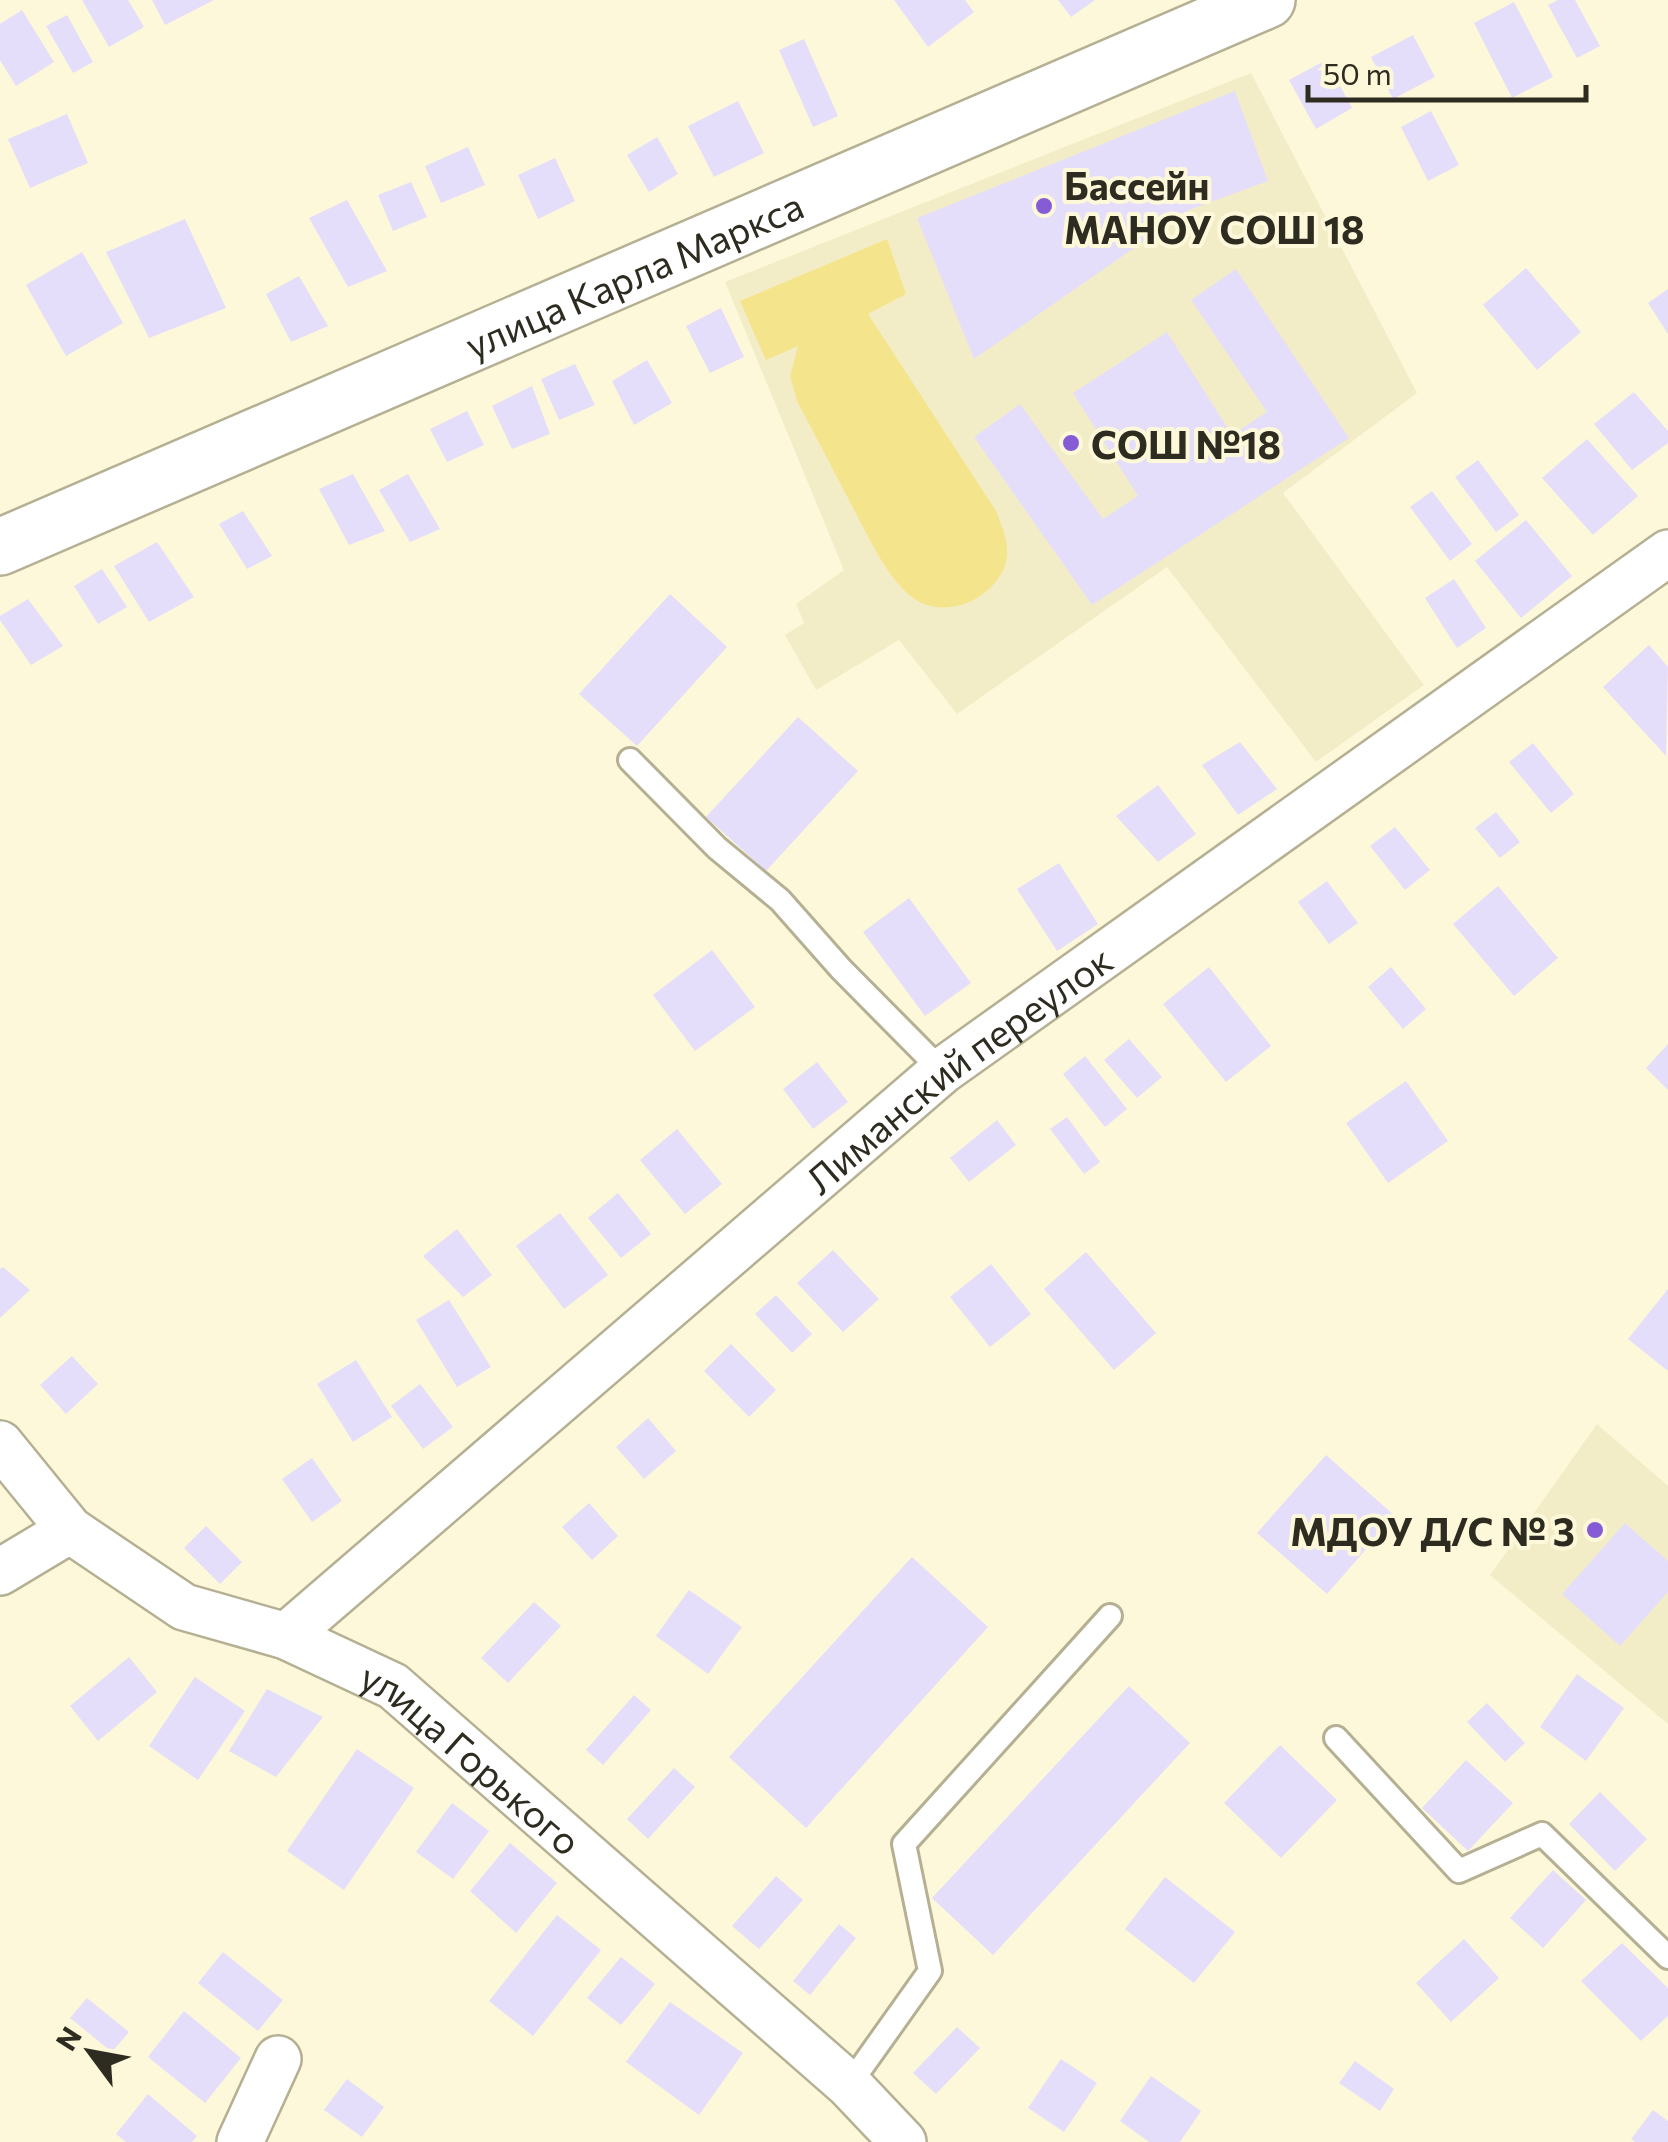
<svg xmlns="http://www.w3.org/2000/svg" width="1668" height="2142" font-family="Commissioner,sans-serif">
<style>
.built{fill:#f3edc7}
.green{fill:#f4e58c}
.building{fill:#e4defb}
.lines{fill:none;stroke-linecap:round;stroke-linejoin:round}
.lane-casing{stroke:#b5b093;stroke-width:28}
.street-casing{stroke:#b5b093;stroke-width:50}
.secondary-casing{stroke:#b5b093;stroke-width:60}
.lane{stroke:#fff;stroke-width:22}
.street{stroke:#fff;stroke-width:45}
.secondary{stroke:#fff;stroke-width:55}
.poi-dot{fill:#865cd6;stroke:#fdf8d9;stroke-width:4}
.labels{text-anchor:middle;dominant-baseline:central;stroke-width:8;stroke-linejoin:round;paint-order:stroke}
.poi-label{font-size:38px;font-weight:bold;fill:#2e2c20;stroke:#fdf8d9;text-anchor:start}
.street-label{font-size:38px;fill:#2e2c20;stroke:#fdf8d9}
</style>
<rect width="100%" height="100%" fill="#fdf8d9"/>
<path class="built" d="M1251,73l166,320 -134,100 141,192 -108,77 -149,-195 -210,147 -58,-74 -83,50 -31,-55 19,-12 -8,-19 48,-34 -119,-288z
M1597,1424l71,62v238l-178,-149z"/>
<path class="green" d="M887,239l19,55 -38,20 128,197c7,18 17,40 7,59 -16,34 -66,52 -96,23 -24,-23 -37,-54 -53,-83 -19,-37 -38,-73 -57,-109l-7,-25 8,-30 -32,14 -26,-59z"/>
<path class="building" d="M82,0h46l16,27 -35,20z
M152,0h62l-49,25z
M894,0h71l9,12 -46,35z
M1058,0h37l-24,17z
M1558,0h17l25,46 -23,12 -29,-53z
M1514,2l39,75 -41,21 -38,-75z
M22,10l32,52 -38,24 -16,-26v-36z
M67,15l26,47 -20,11 -27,-47z
M1413,35l22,42 -42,22 -22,-42z
M804,39l34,77 -25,11 -34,-77z
M1326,60l26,48 -36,21 -27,-49z
M1235,91l33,90 -79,29 -215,149 -57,-141z
M738,101l26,52 -50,24 -26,-51z
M1431,111l28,54 -31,16 -27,-54z
M67,114l21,49 -58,25 -22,-49z
M657,137l21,37 -29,18 -22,-37z
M468,147l17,38 -44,18 -16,-37z
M555,158l20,43 -37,18 -20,-44z
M411,182l16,35 -34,14 -15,-36z
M347,200l40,71 -39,16 -39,-69z
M185,219l41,89 -77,30 -43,-86z
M82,252l41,71 -57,33 -40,-71z
M1526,268l55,64 -44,38 -54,-65z
M1236,269l113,169 -257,167 -118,-168 46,-33 83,115 35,-23 -65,-103 94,-61 65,103 35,-23 -76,-112z
M299,276l29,50 -37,16 -25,-48z
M1668,289v45l-20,-31z
M721,308l23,49 -34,16 -24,-47z
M647,360l25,43 -38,22 -22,-44z
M575,364l20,41 -36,15 -18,-41z
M532,386l18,48 -38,15 -20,-43z
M1634,392l34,39v12l-36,27 -38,-46z
M467,411l17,34 -37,17 -17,-33z
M1587,439l51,57 -45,39 -51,-57z
M1478,460l41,55 -23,17 -41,-55z
M353,474l32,57 -36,14 -30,-56z
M408,474l32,55 -30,13 -31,-52z
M1432,491l40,53 -22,17 -40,-54z
M243,511l29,45 -25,13 -28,-45z
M1526,520l46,56 -51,42 -46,-57z
M157,542l37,55 -45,25 -35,-56z
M102,569l25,38 -29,17 -24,-38z
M1454,579l32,49 -29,20 -32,-50z
M670,594l57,53 -90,99 -58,-52z
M28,599l35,47 -32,19 -31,-45v-4z
M1649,645l19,22 -2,89 -63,-69z
M798,717l60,54 -92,100 -60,-54z
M1240,742l37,47 -39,26 -36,-50z
M1533,743l41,51 -23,19 -42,-51z
M1158,785l38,49 -38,28 -42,-46z
M1496,812l24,30 -20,16 -25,-30z
M1395,827l35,43 -25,20 -35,-44z
M1059,863l39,61 -41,27 -40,-62z
M1327,881l31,42 -29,21 -31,-42z
M1498,886l60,72 -44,38 -61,-72z
M909,898l62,85 -46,33 -62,-84z
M712,950l43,57 -60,44 -42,-56z
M1209,967l62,79 -45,36 -63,-78z
M1391,967l35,42 -23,20 -35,-42z
M1129,1039l33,38 -25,21 -33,-38z
M1668,1044v46l-22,-22z
M1085,1056l42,53 -22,18 -42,-53z
M817,1062l31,40 -35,27 -30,-40z
M1406,1081l42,60 -60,42 -42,-60z
M1067,1117l33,45 -16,12 -34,-45z
M997,1120l19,25 -47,37 -19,-24z
M677,1129l45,55 -37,30 -45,-54z
M618,1193l33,41 -30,24 -33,-40z
M560,1213l48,62 -44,34 -48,-63z
M457,1229l35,46 -29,22 -40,-41z
M833,1250l46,49 -36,33 -46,-49z
M1086,1252l70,81 -42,37 -70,-81z
M991,1264l40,50 -41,33 -40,-50z
M3,1267l27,23 -30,28v-49z
M1668,1289v82l-40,-32z
M776,1295l36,39 -20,19 -37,-39z
M449,1300l42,67 -34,20 -41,-67z
M731,1344l45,46 -27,27 -45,-46z
M72,1356l26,28 -32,30 -26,-29z
M356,1360l36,57 -39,25 -36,-58z
M420,1384l33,43 -30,22 -32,-43z
M648,1418l28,33 -32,28 -28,-32z
M1326,1455l69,61 -68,78 -70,-61z
M312,1458l30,43 -30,21 -30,-43z
M589,1503l29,33 -26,24 -30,-33z
M1625,1523l43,38v31l-48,54 -58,-52z
M206,1526l36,36 -22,22 -36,-36z
M912,1557l76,70 -182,201 -77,-71z
M689,1590l53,37 -34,47 -52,-38z
M534,1602l27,24 -53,57 -27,-25z
M129,1657l28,35 -59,49 -28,-35z
M1577,1674l47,34 -38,53 -46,-34z
M195,1677l50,34 -47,69 -49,-34z
M1129,1686l61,57 -197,212 -61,-57z
M267,1689l56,28 -47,60 -47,-26z
M634,1695l17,15 -48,55 -17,-15z
M1487,1703l38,40 -20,19 -38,-40z
M1280,1745l57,55 -56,58 -57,-55z
M357,1749l57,39 -70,102 -57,-39z
M1466,1760l47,43 -45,48 -46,-43z
M674,1768l21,19 -47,52 -21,-20z
M1600,1792l47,47 -32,32 -46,-47z
M452,1803l37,28 -36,48 -37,-27z
M510,1843l47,40 -41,50 -46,-42z
M1553,1870l33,30 -43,48 -33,-30z
M776,1876l27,24 -44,49 -27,-23z
M1165,1877l70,55 -41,51 -69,-54z
M557,1915l44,35 -68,86 -44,-35z
M839,1924l17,14 -46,57 -17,-14z
M1464,1939l35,39 -48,44 -35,-39z
M1622,1943l46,45v28l-27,25 -60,-60z
M223,1952l60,48 -25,31 -60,-48z
M621,1957l34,27 -34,41 -34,-27z
M87,1998l42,34 -17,20 -42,-34z
M670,2002l73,51 -44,62 -73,-53z
M184,2011l57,47 -36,45 -57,-46z
M957,2027l23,21 -44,46 -23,-21z
M1061,2059l36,24 -33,49 -36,-24z
M1355,2061l39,28 -14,22 -41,-28z
M1151,2076l50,35 -21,31h-31l-29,-21z
M347,2079l37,28 -22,30 -38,-27z
M148,2094l49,42 -5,6h-66l-10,-8z
M1653,2110l15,11v21h-33l-4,-3z"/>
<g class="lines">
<g class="lane-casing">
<path id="lane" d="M630,760l87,88 63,52 61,69 101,102
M1336,1738l123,133 83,-37 126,123
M849,2085l81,-114 -26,-127 206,-228"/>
</g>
<g class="street-casing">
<g id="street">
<path id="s1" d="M0,1444l70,86 114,77 102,29 107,50 456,399 54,57"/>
<path d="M0,1572l70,-42"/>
<path id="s2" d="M286,1636l656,-565 726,-518"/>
<path d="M240,2142l38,-83"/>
</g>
</g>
<g class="secondary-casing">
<g id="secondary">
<path id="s3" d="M0,547l1267,-547"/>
</g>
</g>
<use href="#lane" class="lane"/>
<use href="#street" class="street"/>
<use href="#secondary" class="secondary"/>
</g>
<g class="poi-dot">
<circle cx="1044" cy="206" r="10"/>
<circle cx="1071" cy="443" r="10"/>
<circle cx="1595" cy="1530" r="10"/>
</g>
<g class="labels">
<g class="poi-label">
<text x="1064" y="184">Бассейн<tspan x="1064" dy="44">МАНОУ СОШ 18</tspan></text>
<text x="1091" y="443">СОШ №18</text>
<text x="1575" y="1530" text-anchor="end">МДОУ Д/С № 3</text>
</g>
<g class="street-label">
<text stroke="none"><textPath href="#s3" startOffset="690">улица Карла Маркса</textPath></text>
<text stroke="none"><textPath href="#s2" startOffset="880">Лиманский переулок</textPath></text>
<text stroke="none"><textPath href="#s1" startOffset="578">улица Горького</textPath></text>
</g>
</g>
<g transform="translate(90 2052) rotate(302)" stroke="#fdf8d9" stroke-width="8" paint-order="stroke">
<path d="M0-8L18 38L0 25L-18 38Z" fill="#2e2c20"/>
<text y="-15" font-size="28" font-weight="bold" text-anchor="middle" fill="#2e2c20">N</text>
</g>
<path d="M1308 85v15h278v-15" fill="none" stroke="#2e2c20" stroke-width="5"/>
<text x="1323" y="85" font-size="30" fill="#2e2c20" stroke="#fdf8d9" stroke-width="8" paint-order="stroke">50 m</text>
</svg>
